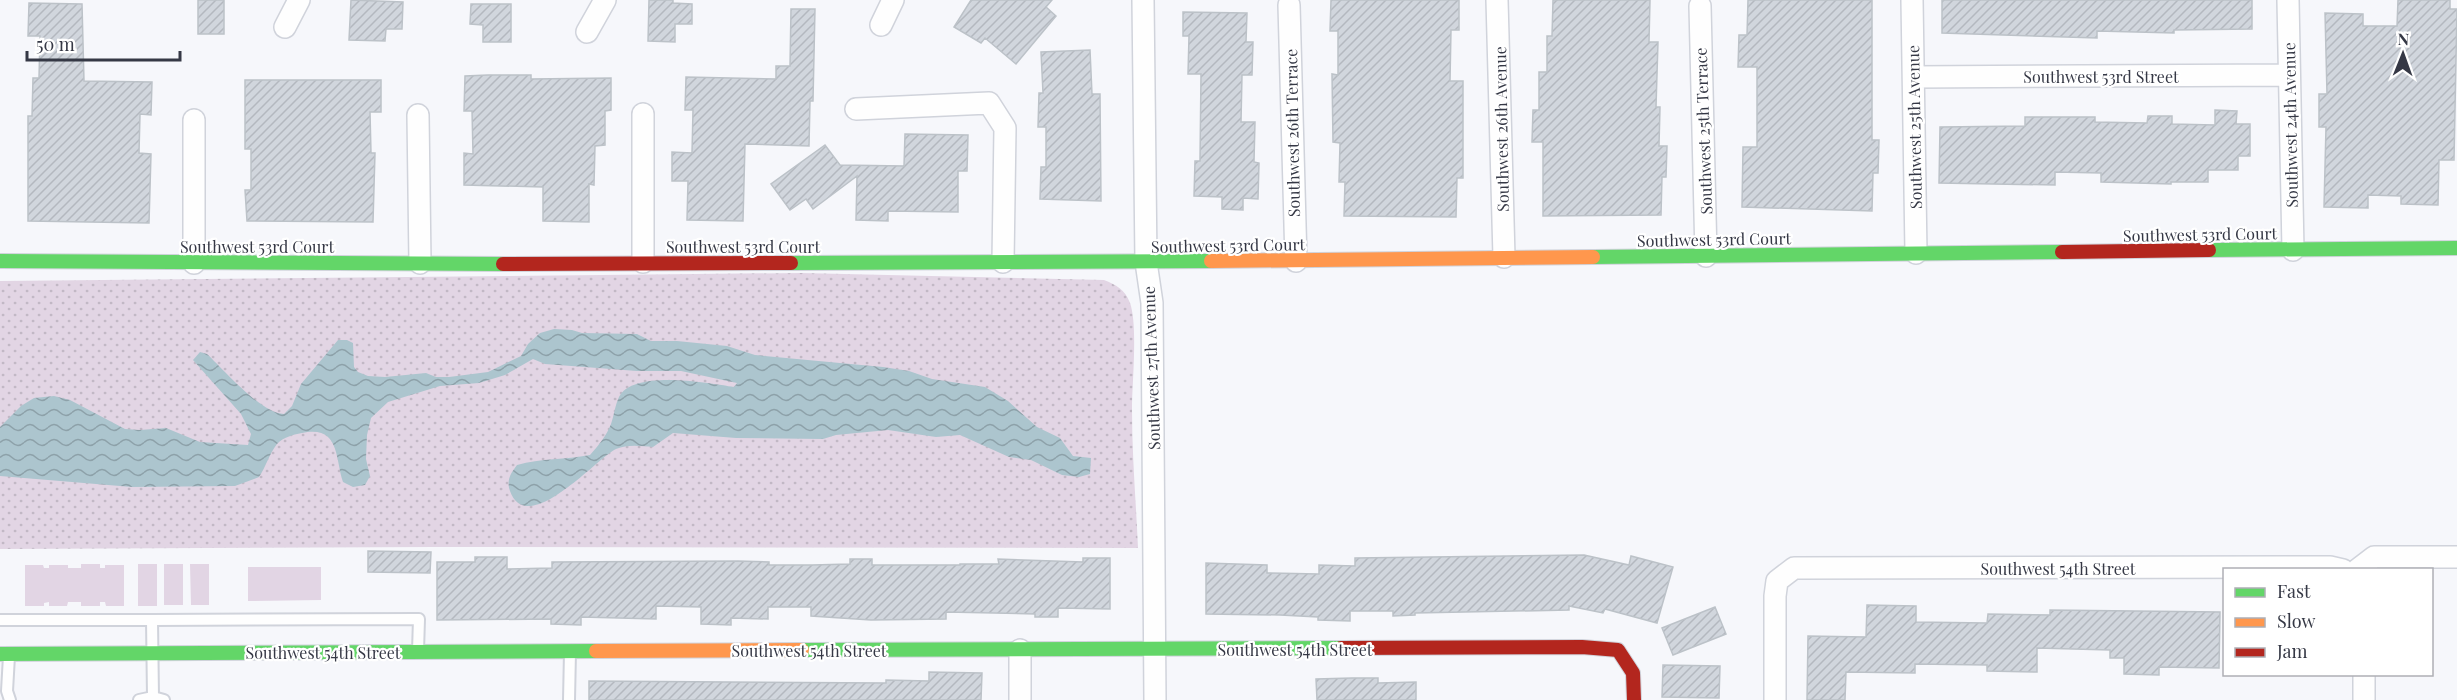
<svg xmlns="http://www.w3.org/2000/svg" width="2457" height="700" font-family="'Playfair Display',serif">
<style>
.grass{fill:url(#grass-dots)}
.pitch{fill:#e2d5e4}
.water{fill:url(#water-waves)}
.building{fill:url(#building-hatch);stroke:#bcc2c8;stroke-width:1.5}
.lines{fill:none;stroke-linecap:round;stroke-linejoin:round}
.lane-casing{stroke:#d0d3db;stroke-width:14}
.street-casing{stroke:#d0d3db;stroke-width:24}
.fast-casing{stroke:#d0d3db;stroke-width:16}
.slow-casing{stroke:#d0d3db;stroke-width:16}
.jam-casing{stroke:#d0d3db;stroke-width:16}
.lane{stroke:#fefefe;stroke-width:10}
.street{stroke:#fefefe;stroke-width:21}
.fast{stroke:#63d668;stroke-width:14}
.slow{stroke:#ff974d;stroke-width:14}
.jam{stroke:#b3261e;stroke-width:14}
.labels{text-anchor:middle;dominant-baseline:central;stroke-width:4.5;stroke-linejoin:round;paint-order:stroke}
.street-label{font-size:16px;fill:#353845;stroke:#fff}
</style>
<defs>
<pattern id="grass-dots" width="8" height="8" patternUnits="userSpaceOnUse" patternTransform="scale(1.5)"><rect width="8" height="8" fill="#e2d5e4"/><path d="M2 2h.1M6 6h.1" fill="none" stroke="#c2b8c5" stroke-width="1.8" stroke-linecap="round"/></pattern>
<pattern id="water-waves" width="16" height="10" patternUnits="userSpaceOnUse" patternTransform="scale(1.5)"><rect width="16" height="10" fill="#acc5ce"/><path d="M0 5q4-4 8 0t8 0" fill="none" stroke="#8da1a9"/></pattern>
<pattern id="building-hatch" width="6" height="6" patternUnits="userSpaceOnUse" patternTransform="scale(1.5)"><rect width="6" height="6" fill="#d1d6dd"/><path d="M-1 1l2-2M0 6l6-6M5 7l2-2" fill="none" stroke="#b4b8bf"/></pattern>
</defs>
<rect width="100%" height="100%" fill="#f6f7fb"/>
<path class="grass" d="M801,273l303,7c12,5 21,9 26,23 8,22 2,81 2,106 0,47 4,93 6,139l-705,-1 -433,2v-268z"/>
<path class="pitch" d="M81,564h19v4h5v-3h19v41h-18l-1,-4h-5v4h-19v-4h-13l-1,4h-18v-4l-5,1v3h-19v-41h18l1,3h5v-3h19v3h13z
M138,564h19v42h-19z
M164,564h19v41h-19z
M190,564h19v41h-18z
M248,567h73v33l-73,1z"/>
<path class="water" d="M554,329l18,1 10,3 55,1 14,7h26l50,5 28,9 128,12 26,4 23,8 53,8 23,14 29,26 23,11 13,18 18,2 -1,16 -11,3 -17,-2 -31,-15 -22,-3 -49,-22 -24,2 -48,-7 -52,5 -13,4 -87,-1 -63,-5 -20,14c-12,-1 -25,-3 -37,2 -19,9 -89,90 -106,42 -4,-11 1,-18 7,-26 24,-7 48,-5 73,-10 8,-9 17,-20 21,-31 3,-8 4,-19 8,-27 14,-28 90,-14 115,-10l3,-4 -56,-12h-44l-92,-7 -12,-5 -28,16 -26,8 -39,3 -52,16 -17,16 -4,17 -1,24 4,17 -5,9 -12,2 -10,-5c-8,-24 -3,-57 -41,-49 -10,2 -18,4 -25,11 -8,10 -11,23 -18,33l-24,9 -103,1 -132,-11v-49l21,-21 13,-8 20,-2 16,4 55,29 15,1 26,-2 34,14 48,3 3,-11 -10,-20 -48,-54 7,-8 7,2c17,16 55,60 77,60l8,-8 9,-22 37,-44h9l6,3 1,24 4,5 10,4 17,1 41,-4 10,4h13l39,-5 33,-16 7,-12 12,-11z"/>
<path class="building" d="M198,0h26v34h-26z
M351,0l52,2 -1,27h-16l-1,12 -36,-1z
M649,0h24v3l19,1v20h-17v18l-27,-1z
M971,0h81l-6,7 10,9 -40,48 -31,-26 -4,5 -27,-16z
M1331,0h128v30h-8l-1,51h13v97h-6l-1,39 -112,-1 1,-34h-6l1,-39 -7,-1 -1,-68 6,1v-44h-8z
M1553,0h97l-1,42h9l-2,65h4l-1,39h8l-1,31h-4l-1,38 -118,1v-74h-11l1,-32h6v-38h8v-36h5z
M1748,0h124v140h7l-1,33h-5l-1,38 -130,-4 1,-60h14v-80h-19l1,-32h8z
M1942,0h310v29l-78,1v3l-77,-2v7l-155,-5z
M2398,0h52v9h7l-3,151h-15l-1,45 -37,-1v-8l-33,-1v13l-44,-1 2,-80h-7v-33h8l-2,-81 38,1v12h34z
M29,3l53,1 2,77 68,1 -1,33 -11,-1 -1,39 12,1 -2,69 -121,-2v-105h4l1,-38h6l1,-42h-12z
M471,4h40v38h-28v-17l-13,-1z
M791,9h24l-2,92h-3l-1,45 -64,-2 -2,77 -56,-1 1,-39h-16v-29l20,1 1,-43h-8l1,-33 90,2v-13h14z
M1183,12l64,1 -1,29h7l-1,33h-10l-1,47h14l-1,40 5,1 -1,36 -15,-1v12l-21,-1v-12l-28,-1 1,-35h5l1,-87h-13l1,-38h-6z
M1090,50l2,44h8l1,107 -61,-2 1,-32h5v-40h-8l1,-34h4l-2,-41z
M488,75h43v4l80,-1v32l-6,1v34l-10,1 -1,39 -5,-1v38l-46,-1v-34l-79,-2v-32l9,1 -1,-43h-8l1,-35z
M245,80h136v32h-11l1,41h4l-2,69 -126,-1 -2,-31h6v-41h-6z
M2215,110l22,1 -1,13h14v32h-12v14h-30v12h-37v2l-70,-2v-9l-46,-1v13l-116,-2 1,-56 85,-1v-9h70v5l52,1 1,-7h24v8l43,1z
M905,134l63,1 -1,36h-9v41l-70,-1v10l-32,-1 1,-44 -44,33 -7,-10 -16,11 -19,-26 54,-39 15,20 64,1z
M368,551l63,1 -1,21 -62,-1z
M1584,555l45,10 2,-9 42,11 -16,56 -52,-14 -2,4 -34,-7v4l-154,3v2l-22,1v-5h-43v10l-32,-1v-3l-38,-2 -74,-1v-51l61,2v8l52,1v-9l36,1v-8z
M475,557h32v12l45,-1v-6l186,-1 31,1v3h43l38,-1v-5h22v6h88v-1h39l-1,-5 85,3v-4h27v51l-52,-1v9h-23v-3l-89,-2v7l-75,1 -60,-4v-9h-43v12l-37,-1v7l-30,-1v-17l-45,-1v13l-75,-2v8l-30,-1v-5l-114,1v-58h38z
M1867,605l49,1v16l71,1 1,-9 62,1v-5l170,2 -1,56 -60,-1v8l-35,-1v-16h-14v-8l-73,-2v24l-50,-1v-6l-72,-1v9l-69,-1 -1,28h-38l1,-64 58,1z
M1715,607l11,27 -53,21 -11,-27z
M1663,665l57,1 -1,32 -57,-1z
M929,672l53,1 -1,27h-392v-19l297,2v-3l43,1z
M1352,678h26v5l38,-1v18h-99l-1,-21z"/>
<g class="lines">
<g class="lane-casing">
<path id="lane" d="M0,620h152l1,77
M152,620l267,-1 -1,32
M9,656l-2,35 3,9
M139,700l14,-3 11,3
M569,700l1,-48"/>
</g>
<g class="street-casing">
<path id="street" d="M1143,0l3,262 6,41 3,397
M1497,0l7,257
M1912,0l4,253
M2288,0l5,250
M1289,5l7,256
M1700,6l6,250
M881,25l12,-25
M285,27l14,-27
M587,32l18,-32
M1914,77l374,-2
M856,109l133,-6 16,25 -2,134
M418,115l2,148
M643,262v-148
M194,263v-143
M2357,570l17,-13h83
M2364,674v26
M1020,700v-50
M1775,700v-104l2,-15 17,-13 536,-1 13,3"/>
</g>
<g class="fast-casing">
<path id="fast" d="M2209,250l248,-2
M1593,257l469,-5
M0,261l503,3
M791,263l420,-2
M802,650l539,-2
M0,654l596,-3"/>
</g>
<g class="slow-casing">
<path id="slow" d="M1211,261l382,-4
M596,651l206,-1"/>
</g>
<g class="jam-casing">
<path id="jam" d="M2062,252l147,-2
M503,264l288,-1
M1341,648l241,-1 36,3 15,23 1,27"/>
</g>
<use href="#lane" class="lane"/>
<use href="#street" class="street"/>
<use href="#fast" class="fast"/>
<use href="#slow" class="slow"/>
<use href="#jam" class="jam"/>
</g>
<g class="labels">
<g class="street-label">
<text x="2101" y="76">Southwest 53rd Street</text>
<text transform="translate(2290 125) rotate(-91)">Southwest 24th Avenue</text>
<text transform="translate(1914 127) rotate(-91)">Southwest 25th Avenue</text>
<text transform="translate(1501 129) rotate(-91)">Southwest 26th Avenue</text>
<text transform="translate(1703 131) rotate(-92)">Southwest 25th Terrace</text>
<text transform="translate(1292 133) rotate(-91)">Southwest 26th Terrace</text>
<text transform="translate(2200 234) rotate(-1)">Southwest 53rd Court</text>
<text transform="translate(1714 239) rotate(-1)">Southwest 53rd Court</text>
<text transform="translate(1228 245) rotate(-1)">Southwest 53rd Court</text>
<text x="257" y="246">Southwest 53rd Court</text>
<text x="743" y="246">Southwest 53rd Court</text>
<text transform="translate(1151 368) rotate(-92)">Southwest 27th Avenue</text>
<text x="2058" y="568">Southwest 54th Street</text>
<text x="1295" y="649">Southwest 54th Street</text>
<text x="809" y="650">Southwest 54th Street</text>
<text x="323" y="652">Southwest 54th Street</text>
</g>
</g>
<rect x="2223" y="568" width="210" height="108" fill="#ffffff" stroke="#aeafb5" stroke-width="1.5"/>
<rect x="2235" y="588" width="30" height="9" fill="#63d668" stroke="#aeafb5" stroke-width="1.5"/>
<text x="2277" y="598" font-size="18" fill="#353845">Fast</text>
<rect x="2235" y="618" width="30" height="9" fill="#ff974d" stroke="#aeafb5" stroke-width="1.5"/>
<text x="2277" y="628" font-size="18" fill="#353845">Slow</text>
<rect x="2235" y="648" width="30" height="9" fill="#b3261e" stroke="#aeafb5" stroke-width="1.5"/>
<text x="2277" y="658" font-size="18" fill="#353845">Jam</text>
<g transform="translate(2403 54) rotate(1)" stroke="#ffffff" stroke-width="4.5" paint-order="stroke">
<path d="M0-4.5L10 22L0 15L-10 22Z" fill="#353845"/>
<text y="-9" font-size="16" font-weight="bold" text-anchor="middle" fill="#353845">N</text>
</g>
<path d="M27 51v9h153v-9" fill="none" stroke="#353845" stroke-width="3"/>
<text x="36" y="51" font-size="18" fill="#353845" stroke="#ffffff" stroke-width="4.5" paint-order="stroke">50 m</text>
</svg>
